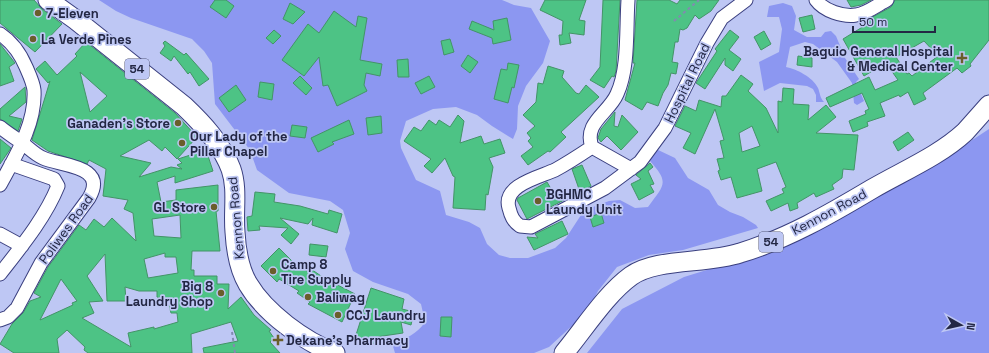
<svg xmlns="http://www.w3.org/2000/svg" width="989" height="353" font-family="'Space Grotesk',sans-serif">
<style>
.green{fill:#8c97f1}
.building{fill:#4dc385;stroke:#439467;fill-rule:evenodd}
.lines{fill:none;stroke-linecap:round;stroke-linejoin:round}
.minor-casing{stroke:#3a3f7f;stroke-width:15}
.highway-casing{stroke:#3a3f7f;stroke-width:21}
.path{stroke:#828ab0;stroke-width:2;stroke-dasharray:3 3;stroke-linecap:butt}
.minor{stroke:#fff;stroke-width:13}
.highway{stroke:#fff;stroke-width:19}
.poi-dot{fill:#6a5e2b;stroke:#bec7f4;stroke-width:1.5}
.labels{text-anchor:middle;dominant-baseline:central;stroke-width:3.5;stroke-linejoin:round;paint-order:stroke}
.shield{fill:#bec7f4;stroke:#525779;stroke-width:1}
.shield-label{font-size:12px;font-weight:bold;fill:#232744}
.poi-label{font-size:13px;font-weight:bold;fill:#232744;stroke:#bec7f4;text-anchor:start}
.street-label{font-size:13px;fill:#232744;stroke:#bec7f4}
</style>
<rect width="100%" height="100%" fill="#bec7f4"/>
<path class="green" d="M99,0h403l12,5 17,3 19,33 -7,22 -17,23 -8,20 -1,23 -4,10 -21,-13 -15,-11 -21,-8 -23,2 -27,12 -6,20 1,7 15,32 24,11 6,24 23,7 11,6 7,16 12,11 11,3h18l27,-10 11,-10 15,-23 12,-8 16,-6 11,-1 15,8 13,-1c16,-22 22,-24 2,-46l6,-12 19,9 13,20 21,12 9,15 12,7 13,5 13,8 2,3 -75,22 -34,5 -32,12 -19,24 -10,20 -39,36 -15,6h-139l-3,-10c14,-4 25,-9 33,-21l-4,-18 -13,-10 -35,-12 -20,-11 -8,-22 5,-16 -7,-23 -13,-9 -41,-8 -32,-23 -7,-20 -35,-46 -3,-41 -8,-12 -12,-12 -61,-21 -15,-7z
M783,3l9,3 4,10 -2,14 13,7h14l4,-5 6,-1 5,5 9,22 14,21 -3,3 8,19 -7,4 -3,-2 -2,-20 -15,-21 -24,-18 -8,-2 -15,5 -4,20c10,2 27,10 32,21 2,5 2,10 6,14h-8v-7l-3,-6 -6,-3 -27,-3 -16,8 -5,-29 20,-10 3,-23 -3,-12h-12l2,-11z
M989,129v224h-402l35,-44 62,-32 52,-16 121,-55 73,-38z"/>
<path class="building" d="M0,0h34l8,9 20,15 -27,28 -35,-29z
M215,0h11l8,6 -8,12 -16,-11z
M545,0h41l-7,20 6,1 -1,14 -15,-2 2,10 -11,2 -1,-10h3l1,-14 -23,-11z
M603,0h17l-4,71 -2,6 -2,-1 -8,12 -14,-8 10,-13z
M637,0h32l8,4 3,-4h39l-8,11 -12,8 -4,-4 -8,13 -4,2 -3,-1 -2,13h-3l-3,20 6,1 -2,11 -5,-1 -3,12 -5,8 -5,13 -11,-4 -5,8 -17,-10 10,-37h-2z
M847,0h24l-10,5 -10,2z
M895,0h94v40l-19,24 1,2 -9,7 -5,-5 -34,25 3,6 -12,6 -6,-13 -8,5 -1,-2 -19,8 5,13 -18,6 1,4 -15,6 -4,-11 17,-7 -1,-3 4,-2 -7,-16 -32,14 -4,-9 43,-21 6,13 23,-10 -12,-17 -22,13 -21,-37 26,-16 -2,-3 24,-13zM924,41l14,15 -26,20 -3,-3 -2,1 -11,-17z
M290,3l15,9 -12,12 -10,-5z
M334,11l22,16 2,-11 9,2 -7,42 22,4 -2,12 -14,-3 -2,12 3,6 -30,15 -9,-21 -5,1 -4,-29 -15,19 -22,-16 26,-36 11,9z
M812,15l3,14 -12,3 -4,-14z
M507,18l4,22 -18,4 -1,-6 -23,-9 3,-8 22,9 -1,-9z
M274,30l7,6 -8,8 -7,-6z
M730,30l9,7 -10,13 12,9 -8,12 -8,-6v-7l-20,31 -9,-6 21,-32 -2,-2z
M764,31l7,13 -10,6 -7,-13z
M450,39l4,13 -10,3 -3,-14z
M165,41l19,14 2,-2 23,26 -10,7 -9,-14 -2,2 -14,-18 -3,5 -11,-8 5,-7 -2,-3z
M86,42l89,71 22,24 -20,22 -12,-12 -3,4 -13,-11 -29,16 31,7 -12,14 32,-10 11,2 -5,-4 5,-2 -4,-4 28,-9 7,21 -38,12v-7l-18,6 4,20 15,-2v-10l42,-5v26h-2l4,40h-28l-1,19h3v6h23v8h12l-1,25 13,-12 13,18 17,15 -2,1 5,7 -4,4 10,11h-76l-1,-5 35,-7 -7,-19 -40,12 1,19h-104l-4,-3 1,-3 -18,-17 -10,9 2,14h-45l-14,-9 12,-20 11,-11 7,-12 11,-4 -7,-4 14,-26 31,-42 7,5 8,-11 10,8 8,-9 24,23 -3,-28 -9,-4 4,-9 -25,-4 3,-27 -17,-9 -2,4 -39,-13 -16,-11 18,-59 -2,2 -12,-14 9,-8 12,14 20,-19 -2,-2zM80,72l27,24 -17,16zM180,215l1,23 -27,-2 -2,-17zM165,253v4h11l2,16 -30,5 -4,-19zM105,254l2,47h19l-1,-14 14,4h18v6l20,7 -8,1 2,8h6l1,9 -24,7v-2l-26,6 3,14 -49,-29 12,-5 -5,-11 14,-1 -16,-25zM61,279l16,22 -5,2 1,2 -33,15z
M0,44l15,19 -6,4 5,14 -14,5z
M468,55l10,7 -8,11 -9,-7z
M798,56l14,2v9l-15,-2z
M408,59l1,18h-11l-1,-17z
M508,63l11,2 -5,23 -2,-1 -4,16 -14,-4 7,-30 6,1z
M548,66l16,5 -2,6 14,16 3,1 7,-9 13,12 -38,35 5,5 -16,15 -2,-1 -20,14 -7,-9 12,-9 -5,-6 3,-3 -4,-5 8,-7 -12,-11 13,-13 2,-19 5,1z
M741,75l12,9 -5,7 18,17 12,25v-32l4,1 1,-14 11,1 -1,15 16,1 -1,15 18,-15 10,12 -20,16 42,2 -4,35 -11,-1 -1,9 -10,7 2,4 -18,8 -2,-4 -17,10 1,5 -8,3 -2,-8 -17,8 -5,-10 18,-8 -2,-4 4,-2 -10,-25 -19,7 5,22 -25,7 -6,-21 -10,3 -3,-9 2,-1 -3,-11 7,-1 -4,-17 4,-1 -9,-31 -20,45 -12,-6 8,-15 -16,-7 10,-20 11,5 3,-11 22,7 1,-11h4zM752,126l8,20 -18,6 -3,-19z
M300,76l12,12 -6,7 -13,-12z
M429,76l6,11 -14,7 -6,-11z
M260,82l14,2 -2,16 -14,-3z
M236,85l10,15 -17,12 -10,-14z
M25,87l1,15 -17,14 13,3 -4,12 -18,-12v-10z
M615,112l-1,14 4,1 4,-12 16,17 -17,18 -14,-14 -6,6 -3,-4 3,-9z
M458,115l6,6 -4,22 21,-7 3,8 16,-5 5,14 -16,5 4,9 -5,28 -2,-1 -1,16 -32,-2 2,-31 -2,-1 -8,-18 -13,15 -8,-7 7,-7 -27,-18 10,-14 7,4 8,-11 7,5 3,-5 11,7z
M381,116l1,17 -14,2 -2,-17z
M349,120l5,14 -22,8 2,2 -16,8 -7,-14z
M292,125l15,2 -2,11 -15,-2z
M908,132l6,8 -16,11 -5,-9z
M0,139l11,9 -11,16z
M650,163l3,4 -5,4 6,13 -4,1 4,7 -15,8 -8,-16 10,-5 -5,-4z
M582,165l9,21 -11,6 -8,-23z
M547,182l7,12 11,-6 3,10 -41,21 -10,-19 1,-2z
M255,192l20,2 -1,8 26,4 28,8 1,-4 13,4 -5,19 -25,-8 1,-7 -5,6 -28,-6 19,16 -8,10 -10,-9 7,-7 -29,-2 1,4 -12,1 -1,-14 5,-1z
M601,213l3,10 -11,4 -3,-10z
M562,221l6,13 -34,16 -7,-13 11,1 -3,-4z
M310,244l18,2 -2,11 -17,-2z
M279,248l15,15 13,8 1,-4 16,11 31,16 -13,28 -34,-18 2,-2 -13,-9 2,-2 -20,-12 -2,3 -16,-16z
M371,288l33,11 -2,10 12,3 -3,13 -10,-3 2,11 -27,4 -2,7 -19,-6z
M441,317h11l-1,20 -11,-1z"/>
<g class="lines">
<g class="minor-casing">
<path id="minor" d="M628,0c-2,29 1,68 -11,94 -8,19 -34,29 -25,53 -12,8 -24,16 -37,23 -15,7 -53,15 -46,38 2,8 4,13 11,18l11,1 74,-39 35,-26 25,-34 42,-85 15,-25 24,-18
M816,0c8,11 27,17 40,15 10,-1 23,-11 31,-15
M0,34c12,8 20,19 26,33 3,7 7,15 8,23 2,34 -19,67 -34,95
M0,127c7,6 14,10 21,15 7,5 13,12 22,16 18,8 65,7 46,40l-48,65 -24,45 -9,9 -8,3
M592,147l39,22
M0,234l22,12
M0,274c21,-27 45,-56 58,-88l-4,-7 -43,-15"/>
</g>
<g class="highway-casing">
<path id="highway" d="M48,0l28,20 108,86c18,17 38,38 47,63 7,20 2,42 4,63 1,18 4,37 13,52 17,29 57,58 87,69
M564,353c20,-24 42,-59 67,-77 25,-18 76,-12 109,-23 47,-14 90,-39 132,-64 31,-18 67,-33 93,-57 8,-9 16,-18 24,-27"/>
</g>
<path class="path" d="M674,21l25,-21
M232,332l3,21"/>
<use href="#minor" class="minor"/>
<use href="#highway" class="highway"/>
</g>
<g class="poi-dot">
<circle cx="38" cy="13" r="4"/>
<circle cx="33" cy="39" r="4"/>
<path d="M960 52h4v4h4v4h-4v4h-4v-4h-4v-4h4z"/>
<circle cx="178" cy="123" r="4"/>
<circle cx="182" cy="143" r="4"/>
<circle cx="538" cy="201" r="4"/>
<circle cx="214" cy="207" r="4"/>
<circle cx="273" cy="271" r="4"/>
<circle cx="221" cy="293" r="4"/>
<circle cx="308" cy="297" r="4"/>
<circle cx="338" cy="315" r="4"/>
<path d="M276 334h4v4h4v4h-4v4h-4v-4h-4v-4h4z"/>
</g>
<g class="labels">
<g class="shield">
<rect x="125" y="59" width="24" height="20" rx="3"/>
<rect x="759" y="232" width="24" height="20" rx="3"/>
</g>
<g class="shield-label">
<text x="137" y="69">54</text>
<text x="771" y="242">54</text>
</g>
<g class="poi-label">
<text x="46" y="13">7-Eleven</text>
<text x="41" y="39">La Verde Pines</text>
<text x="953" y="51" text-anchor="end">Baguio General Hospital<tspan x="953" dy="15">&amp; Medical Center</tspan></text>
<text x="170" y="123" text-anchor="end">Ganaden's Store</text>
<text x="190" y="136">Our Lady of the<tspan x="190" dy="15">Pillar Chapel</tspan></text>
<text x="546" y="194">BGHMC<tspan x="546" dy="15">Laundy Unit</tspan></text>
<text x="206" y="207" text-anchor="end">GL Store</text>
<text x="281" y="264">Camp 8<tspan x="281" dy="15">Tire Supply</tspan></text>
<text x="213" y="286" text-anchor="end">Big 8<tspan x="213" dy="15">Laundry Shop</tspan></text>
<text x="316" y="297">Baliwag</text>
<text x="346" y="315">CCJ Laundry</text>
<text x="286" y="340">Dekane's Pharmacy</text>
</g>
<g class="street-label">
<text transform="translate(687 83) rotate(-64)">Hospital Road</text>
<text transform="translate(829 212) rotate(-28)">Kennon Road</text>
<text transform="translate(236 218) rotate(-95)">Kennon Road</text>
<text transform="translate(66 229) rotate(-54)">Poliwes Road</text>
</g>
</g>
<g transform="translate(961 325) rotate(98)" stroke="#bec7f4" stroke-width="3" paint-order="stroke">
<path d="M0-3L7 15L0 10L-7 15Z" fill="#232744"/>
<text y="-6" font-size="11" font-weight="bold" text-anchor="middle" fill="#232744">N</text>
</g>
<path d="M853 26v6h82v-6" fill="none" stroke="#232744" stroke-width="2"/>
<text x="859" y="26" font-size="12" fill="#232744" stroke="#bec7f4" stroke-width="3" paint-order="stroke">50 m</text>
</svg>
